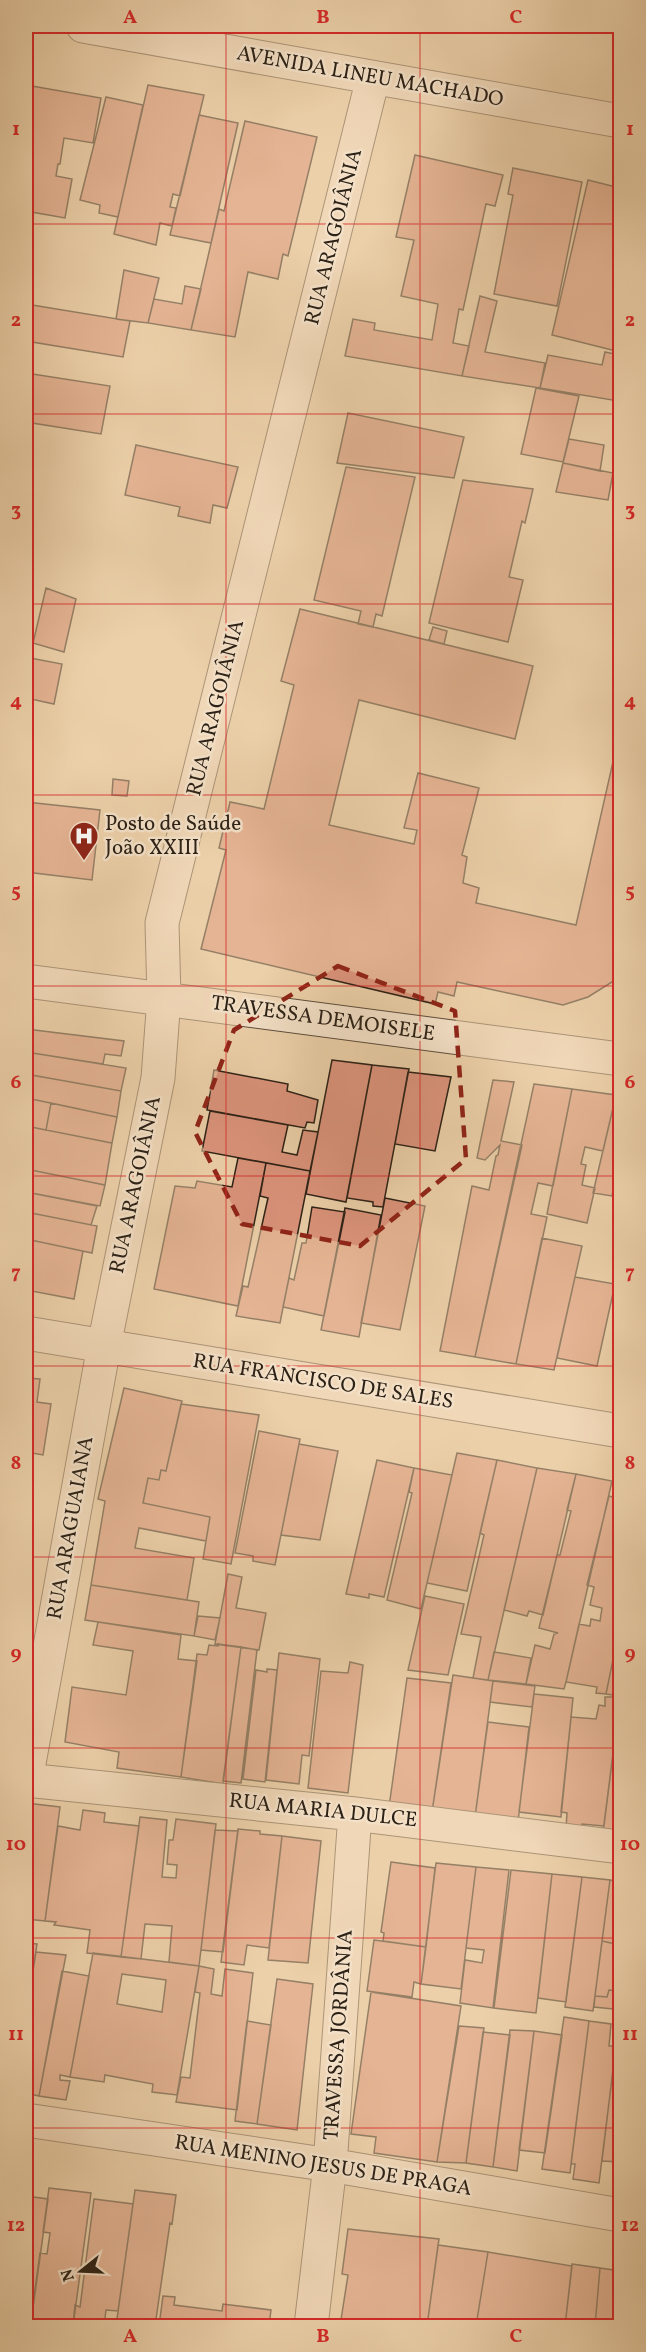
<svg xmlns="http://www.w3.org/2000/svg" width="646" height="2352" font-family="Vollkorn,serif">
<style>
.building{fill:#db937b;stroke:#2c2116;stroke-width:1.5;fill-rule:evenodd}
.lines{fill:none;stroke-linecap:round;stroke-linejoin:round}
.minor-casing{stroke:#5c4d3b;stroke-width:35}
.minor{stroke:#f3e0c7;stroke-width:33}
.marked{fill:none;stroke:#8f2418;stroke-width:4.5;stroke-dasharray:12 8;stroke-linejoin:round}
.grid{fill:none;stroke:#d62828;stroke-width:1.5;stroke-opacity:0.55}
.labels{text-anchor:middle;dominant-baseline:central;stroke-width:5;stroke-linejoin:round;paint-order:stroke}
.street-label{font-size:21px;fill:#2c2116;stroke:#f3e0c7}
.poi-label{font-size:21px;fill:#2c2116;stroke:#f3e0c7;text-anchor:start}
.neatline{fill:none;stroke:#d62828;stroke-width:2}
.grid-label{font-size:20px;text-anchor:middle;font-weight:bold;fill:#d62828}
</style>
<rect width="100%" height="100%" fill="#ecd0a9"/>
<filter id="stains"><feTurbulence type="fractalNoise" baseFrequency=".00333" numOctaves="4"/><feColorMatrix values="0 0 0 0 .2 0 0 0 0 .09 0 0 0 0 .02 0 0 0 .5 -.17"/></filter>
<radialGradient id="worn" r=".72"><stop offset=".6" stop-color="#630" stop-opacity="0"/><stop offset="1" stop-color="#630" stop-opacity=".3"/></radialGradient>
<path class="building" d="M26,85l75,13 -8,45 -29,-5 -4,26h-2l-2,12 16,3 -7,39 -39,-7z
M148,85l56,10 -24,101 -7,-2 -3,13 6,1 -4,18 -12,-3 -4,22 -42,-11z
M106,97l37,8 -25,112 -19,-4 1,-8 -20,-5z
M199,115l39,8 -27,120 -41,-8z
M245,121l72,16 -29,119 -5,-2 -5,25 -30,-7 -13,65 -44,-7 28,-121 5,2z
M415,155l88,20 -8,31 -9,-2 -23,106 -4,-1 -6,34 16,3 -7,30 -117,-20 8,-37 22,4 -1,7 58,10 6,-36 -37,-8 13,-56 -18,-3z
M513,168l69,14 -25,124 -63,-12 19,-99 -5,-1z
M588,180l32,8v164l-68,-17z
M124,270l35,8 -11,45 -32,-4z
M185,286l16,3 -10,41 -43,-7 6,-24 28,5z
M480,296l17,5 -12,51 60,11 -5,25 -78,-12z
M26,304l104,17 -7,36 -97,-16z
M605,352l15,3v35l-2,11 -78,-13 8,-33 54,10z
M26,373l84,13 -9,48 -75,-12z
M536,388l43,8 -16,66 -42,-8z
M348,413l116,24 -10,41 -117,-15z
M569,439l35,6 -4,26 -37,-8z
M136,445l102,22 -11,41 -14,-3 -3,18 -32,-7 2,-9 -55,-12z
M617,447l3,1v26l-7,-1z
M563,463l50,10 -5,27 -52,-8z
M346,467l69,10 -33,139 -6,-2 -3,13 -15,-3 3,-13 -47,-11z
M463,480l70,9 -8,34 -3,-2 -13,56 14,3 -15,62 -79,-19z
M46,588l30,11 -12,53 -31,-9z
M300,609l233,57 -18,73 -156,-39 -30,125 85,19 3,-14 -13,-2 14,-55 61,15 -17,67 5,2 -4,26 16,5 -3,15 100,22 44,-194v246l-32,20 -25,8 -106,-23 -3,14 -16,-4 -3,12 -234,-55 25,-99 -7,-2 11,-46 34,7 30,-124 -13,-4z
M433,627l14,4 -3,13 -15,-4z
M30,658l32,6 -8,40 -28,-6v-18z
M113,779l16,2 -2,15 -15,-1z
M26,802l74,8 -8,70 -66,-8z
M26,1029l98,12 -3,15 -16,-2 -2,10 -77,-12z
M26,1052l100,16 -5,23 -95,-17z
M332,1060l40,5 -26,137 -40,-8z
M372,1065l37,4 -26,138 -10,-1v-4l-26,-4z
M214,1070l74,14 -1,7 31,9 -4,23 -7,-1 -2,6 -98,-18z
M408,1072l43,5 -16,74 -40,-7z
M26,1074l95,17 -4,26 -91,-19z
M493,1080l21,2 -13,59 21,4 -47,212 -35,-6 32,-165 17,4 7,-34 2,-1 2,-10 -15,15 -8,-2z
M534,1084l38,5 -19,97 -15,-3 -7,31 16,3 -31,147 -41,-7z
M572,1089l44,6 -13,56 -18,-4 -4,17 5,1 -4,20 13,3 -8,35 -40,-9z
M616,1095h4v83l-4,-1 -4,19 -19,-3z
M26,1098l25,5 -5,27 -20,-4z
M51,1103l66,14 -5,26 -66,-13z
M210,1111l78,14 -6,27 15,3 6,-25 15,2 -8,39 -108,-20z
M26,1126l86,17 -7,42 -79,-16z
M238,1158l28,5 -28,143 -84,-17 21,-103 20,2 2,-7 35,6z
M266,1163l44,8 -30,152 -44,-7 7,-30 5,1 20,-89 -8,-2z
M26,1169l79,16 -5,21 -74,-14z
M26,1192l71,14 -6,19 -65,-13z
M385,1198l40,8 -25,124 -39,-7z
M312,1207l33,5 -21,104 -41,-9 6,-29 5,2 8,-37h4z
M345,1208l36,7 -22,122 -38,-7z
M26,1212l71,14 -5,27 -66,-14z
M542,1238l40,8 -28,124 -38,-6z
M26,1239l57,12 -9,48 -48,-9z
M575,1277l40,7 -18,82 -40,-8z
M26,1378l14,1 -3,23 14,2 -8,51 -17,-3v5z
M124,1388l58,13 -16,70 -5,-1 -2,10 -11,-2 -5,25 67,14 -4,24 -67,-13 -4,20 59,10 -7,42 -96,-15 14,-84 -7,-2z
M181,1404l78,11 -28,149 -28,-5 7,-42 -67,-14 5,-25 11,2 2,-10 5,1z
M259,1431l41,8 -25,126 -22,-4v-5l-18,-3z
M299,1444l39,7 -18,89 -39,-5z
M457,1453l40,7 -30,131 -40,-8z
M377,1460l37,8 -30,129 -15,-3v4l-23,-4z
M497,1460l40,8 -49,212 -15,-2 8,-41 -20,-3 23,-99 -4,-2z
M414,1468l38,7 -31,134 -34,-9 25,-107 -3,-1z
M537,1468l39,6 -33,141 -14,-4 -2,5 -23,-6z
M576,1474l36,7 -46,201 -2,7 -38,-5 9,-39 15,4 4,-15 4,-1 -19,-5 18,-73h3l11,-44 -4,-1z
M609,1496l11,3v126l-14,69 -10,-1 1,-6 -31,-5 13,-58 11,2 1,-7 9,2 2,-13 -12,-3 4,-18 -7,-2z
M228,1574l14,3 -6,31 30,5 -7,37 -44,-6z
M91,1585l108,17 -5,34 -109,-16z
M425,1596l39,8 -16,71 -40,-5z
M198,1616l22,2 -5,22 -21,-4z
M98,1622l83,13 -3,24 19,2 -16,116 -64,-9 2,-16 -54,-10 7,-55 54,8 7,-44 -40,-6z
M620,1625v71l-14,-2z
M218,1644l23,3 -18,137 -42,-7 16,-123 10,1 2,-10 9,1z
M241,1647l16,3 -16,133 -18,-2z
M494,1652l37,6 -5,26 -38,-4z
M279,1653l41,6 -11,97 -7,-1 -3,29 -33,-4z
M350,1662l13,3 -15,128 -40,-5 13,-117 27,2z
M267,1669l10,1 -12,112 -22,-3 13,-109 11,2z
M453,1675l40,6 -18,136 -43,-5z
M407,1678l44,5 -19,129 -43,-5z
M493,1681l42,5 -3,21 -42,-5z
M534,1694l39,4 -12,119 -42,-5z
M605,1697h13l-1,8 2,1 -15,120 -22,-2 -1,6 -15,-2 1,-15 -6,-1 10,-95 25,2 3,-14 6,1z
M488,1722l41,5 -11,95 -43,-5z
M617,1722h3v112l-17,-2z
M26,1803l34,4 -15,114 -19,-2z
M83,1810l22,3 -1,9 35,4 -18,131 -34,-4 3,-23 -36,-5 2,-3 -11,-1 13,-95 22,4z
M140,1817l27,3 -5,57 14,1 1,-13 -10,-1 2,-24h4l3,-21 40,5 -17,142 -30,-4 3,-36 -27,-2 -4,35 -20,-2z
M238,1829l22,2v3l22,2 -13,112 -22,-3 -3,20 -23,-3z
M215,1830l23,1 -15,121 -22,-2z
M282,1836l39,5 -13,122 -40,-3z
M391,1862l44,6 -9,79 -43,-6 1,-8 -3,-1z
M436,1863l40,4 -15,122 -40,-5z
M476,1867l33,3 -16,138 -33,-5 5,-43 17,3 2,-13 -18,-2z
M511,1870l41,4 -16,139 -42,-5z
M552,1874l30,3 -16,125 -28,-4z
M582,1877l28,3 -17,131 -28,-4z
M610,1880l10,1v64l-18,-4z
M374,1940l52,7 -5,37 -7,-2 -2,15 -45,-6z
M602,1941l18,4 -4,46 -7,-1 -2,7 -12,-1z
M26,1943l11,1 -11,71z
M36,1952l30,3 -27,141 -13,-3v-78z
M93,1953l106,13 -22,129 -25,-3 1,-8 -48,-9 -1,7 -34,-5zM122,1974l44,6 -4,32 -45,-8z
M620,1957v58l-7,-1z
M199,1966l15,3 -3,25 11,2 3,-27 28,4 -16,137 -61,-8 5,-25 9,1 10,-85 -5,-1z
M62,1971l27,5 -19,101 -10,-2v5l10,1 -4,19 -27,-4z
M277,1979l36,5 -16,146 -40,-6z
M609,1990l7,1 -3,18 -19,-2 1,-11 12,1z
M371,1992l90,14 -24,156 -63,-9 2,-16 -25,-3z
M564,2017l25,4 -19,152 -28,-4z
M247,2021l24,4 -14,99 -22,-3z
M589,2021l22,3 -2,22h7l-17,137 -26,-4 2,-15h-4z
M459,2026l25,2 -18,135 -29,-1z
M510,2030l24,1 -17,140 -24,-4z
M534,2031l28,4 -17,118 -26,-3z
M483,2032l27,3 -17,132 -27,-4z
M614,2061l6,2v99l-18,-1z
M49,2188l42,5 -18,133h-43l10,-73 7,1 3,-21 -7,-1z
M135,2190l41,5 -4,29 -2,-1 -14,96 4,1 -1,6h-43z
M26,2196l22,3 -15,109 -7,-1z
M94,2199l39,5 -15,107 -12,-1 -2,16h-19l-12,-1 2,-20 5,2z
M348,2229l91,10 -12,87h-87l8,-51 -6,-1z
M438,2245l50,7 -12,74h-49z
M488,2252l84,14 -7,60h-89z
M572,2264l28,4 -5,58h-30z
M600,2268l20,3v55h-25z
M163,2296l12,1 -1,8 48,6 1,-7 48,6 -2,16h-110z"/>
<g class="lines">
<g class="minor-casing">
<path id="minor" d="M83,26l537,95
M26,981l594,78
M26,1333l594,98
M26,1780l78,-434 54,-268 6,-80 -2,-75 211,-845
M26,1780l329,34 265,33
M26,2120l304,45 290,50
M311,2326l19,-161 25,-351"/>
</g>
<use href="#minor" class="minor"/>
</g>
<path d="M0 0H646V2352H0ZM338,966l117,45 11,148 -106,87 -118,-22 -47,-92 39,-102z" fill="#ecd0a9" fill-opacity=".55" fill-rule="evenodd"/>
<path class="marked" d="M338,966l117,45 11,148 -106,87 -118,-22 -47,-92 39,-102z"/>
<path class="grid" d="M226,26v2300M420,26v2300M26,224h594M26,414h594M26,604h594M26,795h594M26,986h594M26,1176h594M26,1366h594M26,1557h594M26,1748h594M26,1938h594M26,2128h594"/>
<defs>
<g id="hospital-pin" transform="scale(1.5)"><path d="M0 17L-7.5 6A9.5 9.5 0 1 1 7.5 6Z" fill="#8f2418" stroke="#f3e0c7"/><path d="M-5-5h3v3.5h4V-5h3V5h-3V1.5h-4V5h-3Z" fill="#fff"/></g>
</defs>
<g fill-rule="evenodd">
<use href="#hospital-pin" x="84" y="836"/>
</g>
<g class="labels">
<g class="street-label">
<text transform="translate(370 77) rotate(10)">AVENIDA LINEU MACHADO</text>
<text transform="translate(334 237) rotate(-76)">RUA ARAGOIÂNIA</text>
<text transform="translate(216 708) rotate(-76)">RUA ARAGOIÂNIA</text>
<text transform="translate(323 1019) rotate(8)">TRAVESSA DEMOISELE</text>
<text transform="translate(136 1185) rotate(-78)">RUA ARAGOIÂNIA</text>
<text transform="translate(323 1382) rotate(9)">RUA FRANCISCO DE SALES</text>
<text transform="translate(71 1528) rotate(-80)">RUA ARAGUAIANA</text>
<text transform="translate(323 1811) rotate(6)">RUA MARIA DULCE</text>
<text transform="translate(339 2035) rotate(-86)">TRAVESSA JORDÂNIA</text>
<text transform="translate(323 2166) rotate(9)">RUA MENINO JESUS DE PRAGA</text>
</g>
<g class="poi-label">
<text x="105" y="824">Posto de Saúde<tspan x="105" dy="24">João XXIII</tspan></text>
</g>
</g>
<rect width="646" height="2352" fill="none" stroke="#ecd0a9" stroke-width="66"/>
<g transform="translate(81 2271) rotate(252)" stroke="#f3e0c7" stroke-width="4.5" paint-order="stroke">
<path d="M0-4.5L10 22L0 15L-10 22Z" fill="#2c2116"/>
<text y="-9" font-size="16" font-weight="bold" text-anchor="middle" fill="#2c2116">N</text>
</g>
<rect x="33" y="33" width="580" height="2286" class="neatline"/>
<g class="grid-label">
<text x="130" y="23">A</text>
<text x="323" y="23">B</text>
<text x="516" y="23">C</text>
<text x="16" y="135">1</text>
<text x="630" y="135">1</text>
<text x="16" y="326">2</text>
<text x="630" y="326">2</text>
<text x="16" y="516">3</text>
<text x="630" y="516">3</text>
<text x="16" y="707">4</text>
<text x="630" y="707">4</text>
<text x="16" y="897">5</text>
<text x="630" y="897">5</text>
<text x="16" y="1088">6</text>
<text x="630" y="1088">6</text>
<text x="16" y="1278">7</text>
<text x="630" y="1278">7</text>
<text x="16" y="1469">8</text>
<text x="630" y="1469">8</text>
<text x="16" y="1659">9</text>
<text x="630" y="1659">9</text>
<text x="16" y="1850">10</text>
<text x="630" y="1850">10</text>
<text x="16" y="2040">11</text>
<text x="630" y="2040">11</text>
<text x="16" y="2231">12</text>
<text x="630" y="2231">12</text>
<text x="130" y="2342">A</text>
<text x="323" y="2342">B</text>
<text x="516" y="2342">C</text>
</g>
<rect width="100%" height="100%" filter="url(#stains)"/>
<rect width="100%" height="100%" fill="url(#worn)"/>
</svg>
